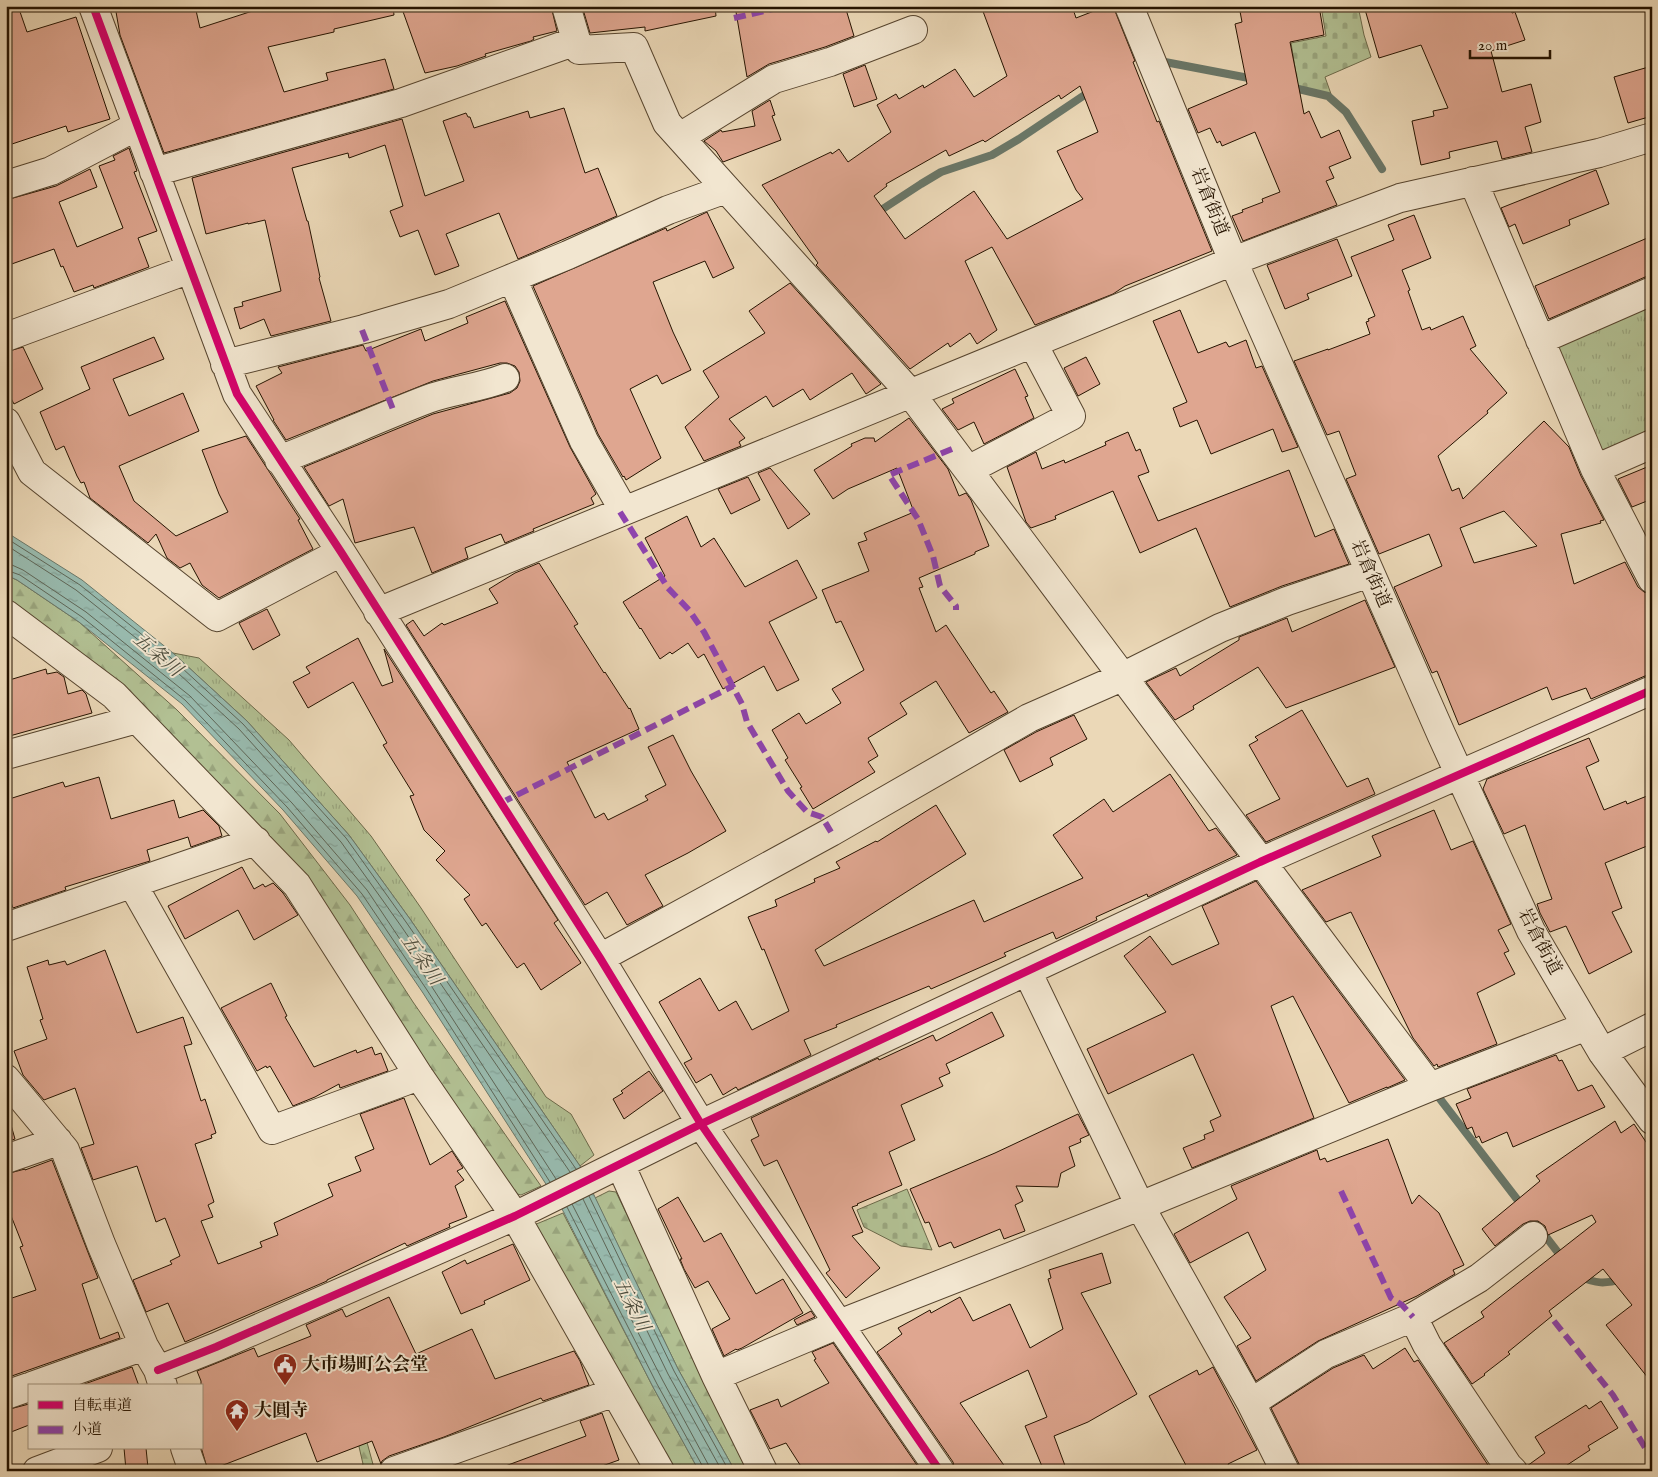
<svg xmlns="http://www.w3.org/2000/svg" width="1658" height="1477" font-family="'IM FELL English','Noto Serif JP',serif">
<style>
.grass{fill:url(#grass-tufts);stroke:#6c6a4a}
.forest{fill:url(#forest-firs);stroke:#6c6a4a}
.cemetery{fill:url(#cemetery-stones);stroke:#6c6a4a}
.water{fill:url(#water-ripples);stroke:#6a7768}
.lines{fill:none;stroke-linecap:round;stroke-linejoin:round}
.shore{stroke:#5e6657;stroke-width:1}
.stream{stroke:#6a7768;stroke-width:8}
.building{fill:#dfa690;stroke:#251300;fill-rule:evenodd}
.minor-casing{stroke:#56442e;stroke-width:30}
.minor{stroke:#f2e6d0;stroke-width:28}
.quiet{stroke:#8e44ad;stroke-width:6;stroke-dasharray:12 6;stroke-linecap:butt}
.cycleway-casing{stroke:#f2e6d0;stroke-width:11}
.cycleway{stroke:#d6006c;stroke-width:8}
.labels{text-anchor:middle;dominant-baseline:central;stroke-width:4;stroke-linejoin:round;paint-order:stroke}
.street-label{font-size:18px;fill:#251300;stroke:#f2e6d0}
.poi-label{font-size:18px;font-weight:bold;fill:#251300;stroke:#f2e6d0;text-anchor:start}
.water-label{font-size:19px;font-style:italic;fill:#4d4d3d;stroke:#f2e6d0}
</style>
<defs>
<pattern id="grass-tufts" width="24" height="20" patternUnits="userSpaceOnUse" patternTransform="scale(1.25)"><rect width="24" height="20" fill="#b2c093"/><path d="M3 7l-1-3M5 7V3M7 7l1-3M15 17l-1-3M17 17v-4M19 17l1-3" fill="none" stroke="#99a47d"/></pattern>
<pattern id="forest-firs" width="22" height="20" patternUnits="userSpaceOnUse" patternTransform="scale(1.25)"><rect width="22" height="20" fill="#b2c093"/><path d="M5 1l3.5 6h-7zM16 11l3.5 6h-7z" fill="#99a47d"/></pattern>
<pattern id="cemetery-stones" width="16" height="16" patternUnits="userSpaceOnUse" patternTransform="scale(1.25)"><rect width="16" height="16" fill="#b2c093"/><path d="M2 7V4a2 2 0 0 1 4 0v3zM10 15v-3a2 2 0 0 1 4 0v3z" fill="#99a47d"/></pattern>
<pattern id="water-ripples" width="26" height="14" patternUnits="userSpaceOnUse" patternTransform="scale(1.25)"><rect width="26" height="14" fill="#98baae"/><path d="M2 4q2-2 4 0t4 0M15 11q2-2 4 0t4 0" fill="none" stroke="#839f94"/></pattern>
</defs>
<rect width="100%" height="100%" fill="#ebd8b7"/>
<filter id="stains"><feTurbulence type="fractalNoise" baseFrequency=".004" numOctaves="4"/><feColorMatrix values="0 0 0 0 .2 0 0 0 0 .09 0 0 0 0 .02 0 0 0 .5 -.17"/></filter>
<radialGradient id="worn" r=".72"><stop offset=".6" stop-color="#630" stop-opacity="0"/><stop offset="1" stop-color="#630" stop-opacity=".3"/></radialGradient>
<path class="grass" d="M1652,298v137l-41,18 -10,-3 -46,-102z
M173,653l26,5 90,82 82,96 50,72 125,189 25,17 23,41 -14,11 -170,-247 -61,-84 -102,-114z"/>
<path class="forest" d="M6,575l11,5 62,42 98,88 103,104 70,91 63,97 128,184 -20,9 -11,-3 -174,-265 -330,-322z
M609,1191l7,1 134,279h-15l-57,-102 -83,-171z
M563,1213l90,174 46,84h-26l-132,-238 -7,-8z
M351,1412l8,1 15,55 -2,3h-12l3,-7z"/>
<path class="cemetery" d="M1355,6h3l6,29 7,22 -46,20 6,17 -33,-8 -7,-43 35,-7 -4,-24z
M907,1189l25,61 -31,-4 -37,-19 -7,-17z"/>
<path class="water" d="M6,532l76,48 91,73 74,68 102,114 61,84 170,247 98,203 57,102h-36l-46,-84 -91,-178 -139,-216 -66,-97 -74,-86 -101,-106 -103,-82 -62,-42 -11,-5z"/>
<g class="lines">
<path class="shore" d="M6,538l74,47 90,72 73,67 103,114 60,84 170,247
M6,545l70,45 90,72 73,67 102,113 60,84 169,246
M6,564l6,1 11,5 63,42 104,84 102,107 75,87 65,97 124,192
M6,570l14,5 62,42 103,83 102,107 75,87 65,96 123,192
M589,1196l85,175 55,100
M583,1199l85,175 54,97
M572,1204l91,177 45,83 2,7
M567,1207l90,177 46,83v4"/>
<path class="stream" d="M1165,62l89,17
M1290,87l38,9 18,16 36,57
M875,214l46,-30 20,-12 51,-17 27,-16 73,-49
M1437,1095l126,164
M1579,1276c17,8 26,8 44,3"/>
</g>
<path class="building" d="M6,6h12l9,26 49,-15 34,102 -42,13 -2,-6 -60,20z
M115,6h80l5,22 68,-22h23l1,5 22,-5h79l1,9 -60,14v3l-66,15 16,45 44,-12 -2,-7 59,-14 9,30 -230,64 -44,-118z
M401,6h150l6,25 -24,6 1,2 -3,2 -46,13 1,2 -29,10 -32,7z
M582,6h133l1,10 -71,15v-4l-55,6z
M735,6h110l9,30 -29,11 -56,17 -22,13z
M981,6h91l4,12 31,-12h6l22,55 -2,1 24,60 2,-1 53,130 -87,35 -12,8 -78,31 -43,-78 -27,14 32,69 -20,14 -7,-11 -20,14 -2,-4 -38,26 -94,-104 2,-2 -56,-78 69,-33 1,2 7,-5 9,13 43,-30 -14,-27 19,-11 3,5 24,-14 1,3 31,-19 19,28 33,-21zM1080,86l18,46 -41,19 19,39 7,9 -76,40 -33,-48 -69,48 -31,-43 13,-10 -1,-2 60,-34 3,6 34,-16 2,2 74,-47 2,4z
M1239,6h80l5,29 -34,7 14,72 5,-3 12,27 18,-8 12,28 -22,9 5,11 -8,3 11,24 -94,36 -11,-25 11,-4 -1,-2 21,-8 -1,-3 18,-7 -25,-60 -33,14 -2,-5 -3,2 -7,-15 -12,5 -10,-24 59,-25 -12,-60 7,-2z
M1364,6h85l1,4 31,-4h29l2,7 3,-1 10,28 -34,11 11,41 29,-8 10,38 -16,5 7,25 -30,7 -5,-18 -48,11 1,6 -29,7 -9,-44 22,-5 -1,-5 15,-3 -27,-63 -42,13z
M865,65l12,34 -23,8 -11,-33z
M1652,66v50l-24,7 -14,-46z
M770,100l5,15 -3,1 9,24 -58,22 -7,-11 -12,-10 17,-11 1,2 33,-6 -3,-15z
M564,108l21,65 13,-5 19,48 -99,43 -19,-46 -53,21 13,32 -24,9 -17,-45 -18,7 -10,-26 13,-5 -18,-61 -36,13 -1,-5 -56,15 15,53h1l12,56 -1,1 12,43 -60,15 -7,-17 -24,10 -6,-21 9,-2 -1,-4 39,-11 -16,-71 -17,4v-1l-42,11 -14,-56 210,-59 23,77 39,-15 -21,-60 23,-8 2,4h2l4,11 54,-17 2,7z
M129,148l8,23 -3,1 23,59 -19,7 11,29 -55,21 -1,-3 -19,7 -11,-26 -2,1 -7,-18 -48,17v-66l50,-14 34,-17 7,18 -38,15 18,45 46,-19 -24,-62 16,-6 -2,-4z
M1596,170l13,34 -40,16 1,5 -47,19 -8,-20 -6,3 -8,-19z
M707,212l27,56 -21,10 -8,-17 -52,21 20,50 18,38 -29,14 -5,-9 -27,14 31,69 -35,22 -2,-4 -1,1 -25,-43 -65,-148 133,-58 1,3z
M1414,215l17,43 -29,12 8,20 -2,1 14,39 8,-3 1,3 32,-14 13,30 -6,3 37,44 -20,18 1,2 -50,43 14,35 7,-3 4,11 81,-78 25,26 12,29 23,44 -4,1 1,2 -40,11 13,50 51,-22 13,25 6,5 8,3v78l-61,26 -5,-11 -34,12 -5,-13 -88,38 -22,-54 -5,2 -38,-86 48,-21 -13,-32 -50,20 -33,-75 10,-4 -17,-44 -12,4 -33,-74 34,-12v1l42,-16 -4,-12 3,-1 -1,-2 7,-3 -24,-59 43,-17 -6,-15zM1504,511l33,35 -63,17 -14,-35z
M1652,236v38l-103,45 -14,-33z
M1337,239l15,37 -45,18 2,5 -24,10 -18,-44z
M790,283l91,101 -15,10 -14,-21 -42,27 -7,-11 -30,18 -7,-11 -37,23 16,19 -6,4 2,4 -37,15 -19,-34 34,-30 -16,-26 62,-38 -16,-22z
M505,301l65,146 26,47 -5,4 3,6 -61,25 1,2 -29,12 -4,-9 -36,14 3,10 -36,15 -18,-46 -59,16 -12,-44 -14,7 -25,-39 129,-53 77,-21 7,-5 3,-7 -1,-9 -4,-6 -8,-3h-7l-67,18 -147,59 -13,-20h1l-18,-34 26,-13 -4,-6 85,-22 3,6 55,-22 4,12 43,-18 -2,-6z
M1180,310l18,43 28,-11 3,5 17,-7 10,28 6,-2 36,81 -16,5 -9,-23 -62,25 -14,-34 -17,7 -7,-19 14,-6 -34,-81z
M154,337l10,22 -51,20 16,37 54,-23 16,38 -80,35 15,35 42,35 52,-24 -9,-18 -17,-44 44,-14 54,83 -2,1 15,29 -94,49 -17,-13 -12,-22 -10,5 -13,-10 -11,-24 -8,9 -58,-45 -6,-16 -3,1 -4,-7 -13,-30 -8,4 -16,-38 50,-23 -9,-22z
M23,347l20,42 -29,15 -8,-15v-37z
M1086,357l14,27 -22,12 -14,-28z
M1015,369l13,27 -3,1 9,21 -50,26 -10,-22 -16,8 -16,-21 12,-6 -2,-4z
M909,418l39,51 11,27 7,-3 5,7 18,46 -14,6v2l-56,24 4,9 -4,1 17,44 10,-7 45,68 3,-2 14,21 -39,21 -33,-52 -36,22 7,11 -39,24 10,18 -10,6 7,10 -62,37 -13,-21 2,-1 -17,-27 3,-2 -16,-28 27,-17 7,11 35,-21 -9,-14 32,-19 -23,-49 -5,2 -14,-33 47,-19 -11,-28 9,-3 -3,-7 50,-21 -17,-44 -49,21 -15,10 -19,-29 38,-24 -1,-2 14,-6h9l1,4z
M1128,432l8,19 4,-2 9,23 -11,4 20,45 131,-51 26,67 19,-8 15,35 -67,22 -52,21 -34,-79 -56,25 -27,-62 -58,25 1,3 -25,9 -5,-6 -19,-55 29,-15 6,17 22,-9 1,3 41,-18 -1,-3z
M1652,465v34l-20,8 -14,-28z
M770,468l40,46 -22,15 -30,-56z
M748,477l12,23 -29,14 -13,-25z
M687,516l14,31 13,-9 31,49 52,-27 20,38 -48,24 30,58 -22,11 -13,-25 -41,23 -19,-35 -6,4 -10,-15 -16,11 -2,-2 -10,7 -19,-31 -1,1 -17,-27 42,-26 -20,-38z
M539,563l39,61 -4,2 30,47 1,-1 24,37 1,-1 9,21 -72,33 28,56 9,-5 4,7 40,-20 -3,-4 21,-11 -18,-38 25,-12 18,36 35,60 -38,22 -43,22 18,31 -36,19 -20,-33 -22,13 -179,-280 7,-5 11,16 18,-13 2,2 54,-22 -9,-14 26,-16z
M1365,600l30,67 -109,41 -28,-41 -65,39 1,3 -19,11 -29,-38 30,-14 4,8 59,-36v-3l48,-19 5,14z
M267,609l13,26 -27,15 -14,-27z
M358,638l24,48 11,-4 -9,-33 174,271 -4,3 27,40 -40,27 -17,-27 -7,5 -31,-45 -4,3 -18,-27 6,-4 -34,-35 9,-9 -21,-21 -14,-34 4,-1 -31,-50 4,-2 -34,-61 -45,26 -15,-26 17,-9 -4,-6z
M46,669l1,5 10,-2 7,5 4,17 14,-4 4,4 6,19 -86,24v-56z
M1302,710l45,77 21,-9 7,16 -109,48 -20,-27 34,-16 -31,-54 9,-5 -3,-3z
M1074,715l13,24 -37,19 3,7 -33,17 -16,-32 32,-18z
M1589,738l10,23 -13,6 18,43 22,-9 1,3 25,-10v50l-47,19 17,45 -10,4 20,40 -43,22 -23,-48 -16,6 -10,-19 -3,-9 15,-5 -27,-74 -21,9 -21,-45 4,-10z
M1170,774l39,57 7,-3 21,27 -89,42 -1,-3 -51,23 1,3 -41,19 -3,-7 -49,21 2,3 -75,33 -2,-3 -93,39 1,2 -33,13 7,15 -73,35 -2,-3 -13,8 -12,-21 -15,9 -12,-20 8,-4 -33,-57 41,-24 19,33 17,-10 16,29 37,-19 -25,-62 -2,1 -14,-33 29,-11 -2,-6 40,-18 -1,-3 26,-11 -4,-6 40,-21 1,1 59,-37 30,49 -151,96 9,16 150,-66 10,22 99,-44 -30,-43 51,-36 9,13z
M99,777l12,42 63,-19 5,18 24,-8 16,16 3,10 -31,11 -3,-10 -41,13 3,11 -85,26 1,3 -53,18 -2,-6 -5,2v-104l57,-18 2,5z
M1434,810l17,40 22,-9 38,83 -13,6 11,21 -5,2 11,21 -38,19 20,51 -59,23 -1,-3 -3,2 -21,-28 -62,-126 -25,10 -24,-32 79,-34 -9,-20z
M242,867l12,22 9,-5 2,3 8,-4 10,10 15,22 -44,25 -16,-30 -53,29 -17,-33z
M1256,881l149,199 -18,8v-1l-38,16 -56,-107 -22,10 43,112 -122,50 -9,-20 22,-9 -1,-4 10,-4 -4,-10 11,-5 -28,-62 -85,40 -21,-45 79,-37 -42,-56 26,-20 22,29 47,-21 -17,-38z
M105,950l32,83 46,-16 9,27 -8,2 17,55 4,-2 11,34 -5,2 1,3 -17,6 19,58 -6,3 5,12 -12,4 17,43 44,-17 -2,-5 18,-7 -4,-12 59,-27 -5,-12 33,-13 -6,-14 19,-8 -14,-35 44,-16 26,67 22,-14 11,17 -6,3 7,9 -9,6 12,31 -18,7 1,3 -43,19 -2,-3 -78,37v1l-142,61 -17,-39 -22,9 -13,-32 39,-16 -2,-3 10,-5 -15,-38 -9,4 -19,-56 -44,14 -12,-32 13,-4 -19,-56 -31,12 -21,-25 -9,-24 33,-12 -7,-19 3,-1 -16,-52 21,-7 1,5 16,-4 2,4z
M271,983l16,33 -2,1 29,50 42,-17 1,3 15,-6 3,8 6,-2 7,18 -48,17 -1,-4 -24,13 -22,9 -23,-40 -3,2 -1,-2 -9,5 -36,-63z
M992,1012l12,24 -58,28 4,9 -11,5 4,8 -42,19 14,35 -26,12 13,33 -45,19 1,1 -6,2 11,25 -11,4 28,32 -34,30 -20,-25 4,-3 -53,-110 -13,6 -13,-26 8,-4 -8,-18 127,-60 1,2 54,-25 3,6z
M1556,1055l3,6 3,-1 16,31 14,-6 13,22 -92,40 -6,-15 -25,11 -3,-7 -3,2 -4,-11 -5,2 -11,-25 15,-6 -4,-9z
M649,1071l14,20 -39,28 -11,-20 10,-6 -2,-2z
M1078,1114l11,21 -9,4 1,3 -12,5 6,19 -14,7 -3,14 -42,-1 7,15 -8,4 10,26 -21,8 -4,-10 -46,19 -3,-6 -12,5 -10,-25 -4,1 -15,-34 85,-36z
M1615,1121l6,12 13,-9 18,27v232l-46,-58 26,-20 -29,-36 -54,42 3,5 -44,36 2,2 -26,20 1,1 -13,9 -28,-41 40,-26 -3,-5 115,-90 -4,-7 -44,20 -3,-9 -7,-5h-8l-7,3 -28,22 -13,-17 58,-48 -4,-5z
M6,1125h5l4,14 -9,3z
M1388,1139l24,65 7,-9 20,18 25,52 -11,5 2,4 -38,22 -99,45 -62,40 -19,-35 14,-8 -27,-41 42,-27 -18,-38 -58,31 -16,-29 63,-35 -6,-13 86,-36 3,10 5,-2 2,4z
M52,1160l46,118 -16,6 18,55 18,-7 2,6 -114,40v-78l30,-10 -16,-43 3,-1 -17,-43v-29l19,-5v1z
M678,1197l26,45 17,-9 35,61 27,-15 20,34 -61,35 -5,2 -1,-1 -12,7 -12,-27 18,-10 -22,-38 -13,7 -11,-19 -4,-10h2l-24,-50z
M513,1244l17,36 -46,21 1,3 -24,10 -19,-42 23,-12 2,4z
M1102,1253l9,30 -30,10 56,101 -49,28 -34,14 13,35h-23l-19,-45 22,-9 -19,-47 -68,33 48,68h-53l-2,-9 -76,-110 25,-18 -4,-6 32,-18 1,3 29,-16 13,24 37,-17 20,44 33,-19 -15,-50 3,-1 -2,-8z
M389,1297l27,57 56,-25 23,50 79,-28 6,10 9,24 -46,16 -2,-3 -97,39 -55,19 -7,5 -1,3 -9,-23 -55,21 -11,-29 -98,38 -7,-24v-66l-4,-10 57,-23 4,9 53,-21 -5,-11 36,-16 4,8z
M811,1311l4,6 -18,8 -3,-5z
M833,1343l88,128h-117l-18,-28 -16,6 -20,-39 28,-11 3,8 48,-24 -15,-23 2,-1 -4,-7z
M1405,1348l9,14 4,-2 74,111h-192l-1,-7 -28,-56 62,-40 31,-13 9,14z
M132,1367l7,19h-60z
M1213,1367l44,83 -29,14 3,7h-42l-40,-75 48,-26 2,5z
M1601,1401l17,27 -30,18 2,4 -32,21h-30l-1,-5 18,-13 -10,-16 51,-32 3,4z
M29,1404v21l-23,9v-24z
M602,1413l17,47 -31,11h-87l-1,-3 86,-32 -6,-15z
M124,1448h22l2,20 -22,2z"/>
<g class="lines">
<g class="minor-casing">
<path id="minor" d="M93,6l144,388 104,158 259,406 101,166 239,347
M566,6l13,44 55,-3 33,76 244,271 519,693
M1129,6l104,255 209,475 89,195 71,121 50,68
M680,137l94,-58 56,-17 83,-32
M154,172l247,-69 175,-62
M1473,181l122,288 57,110
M6,185l45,-14 86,-45
M512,278l72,163 40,70
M6,337l184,-68
M1540,340l112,-49
M225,364l139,-35 85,-25 119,-49 100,-45 58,-21
M6,422l26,50 185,145 124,-65
M279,460c50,-19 99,-42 149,-61 25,-9 52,-11 77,-21
M1595,469l57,-25
M968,470l103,-54 -38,-72
M378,612l855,-351 167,-63 199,-45 53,-16
M6,614l108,81 183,190 122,191 96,140 145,255
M6,755l131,-36
M133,885l139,245 147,-54
M6,927l250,-86
M600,958l231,-126 198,-114 93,-41 98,-49 67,-27 83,-28
M1027,971l113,235 111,197 34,68
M1602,1052l50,-25
M6,1079l59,71 36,94 43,102 14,24 5,16
M6,1159l52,-18
M620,1164l96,212 47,95
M1413,1317l14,28 81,121 5,5
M158,1370l58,-23 299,-131 186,-92 559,-262 392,-172
M716,1376l123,-52 301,-118 290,-119 157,-61
M32,1386l112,-40
M6,1395l23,-8
M1251,1403l75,-49 87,-37 66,-39 54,-42
M185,1448l8,23
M37,1471l61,-23
M394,1471l221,-79"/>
</g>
<use href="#minor" class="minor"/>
<path class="quiet" d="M734,18l52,-12
M362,330l32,82
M952,449l-63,26 29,44 15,37 7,30 16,20v4
M620,512l48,76 21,22 15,22 38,72 5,18 41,69 19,21 15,5 9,15
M501,803l232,-117
M1341,1191l50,107 11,7 11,12
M1554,1321l59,74 39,64"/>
<g class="cycleway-casing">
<path id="cycleway" d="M93,6l144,388 104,158 259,406 101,166 239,347
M158,1370l58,-23 299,-131 186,-92 559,-262 392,-172"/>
</g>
<use href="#cycleway" class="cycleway"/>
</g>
<defs>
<g id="civic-pin" transform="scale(1.25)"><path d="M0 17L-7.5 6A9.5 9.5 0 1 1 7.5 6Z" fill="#8f2418" stroke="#f2e6d0"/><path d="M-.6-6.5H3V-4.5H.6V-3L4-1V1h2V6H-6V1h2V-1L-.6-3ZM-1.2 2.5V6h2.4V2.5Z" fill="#fff"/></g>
<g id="temple-pin" transform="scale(1.25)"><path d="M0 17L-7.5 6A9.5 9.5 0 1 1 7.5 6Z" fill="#8f2418" stroke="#f2e6d0"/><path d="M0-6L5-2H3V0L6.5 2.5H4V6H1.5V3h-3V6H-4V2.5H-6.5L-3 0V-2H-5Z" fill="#fff"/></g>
</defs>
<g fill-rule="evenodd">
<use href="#civic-pin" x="285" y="1365"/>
<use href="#temple-pin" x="237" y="1411"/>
</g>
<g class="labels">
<g class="street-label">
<text transform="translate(1209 202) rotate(68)">岩倉街道</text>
<text transform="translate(1370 574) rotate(66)">岩倉街道</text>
<text transform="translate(1539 942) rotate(62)">岩倉街道</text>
</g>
<g class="poi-label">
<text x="302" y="1365">大市場町公会堂</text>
<text x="254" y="1411">大圓寺</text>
</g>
<g class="water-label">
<text transform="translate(157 655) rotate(40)">五条川</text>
<text transform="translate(421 960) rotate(55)">五条川</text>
<text transform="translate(631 1305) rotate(63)">五条川</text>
</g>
</g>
<rect width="1658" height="1477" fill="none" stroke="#ebd8b7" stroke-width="25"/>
<rect x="8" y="8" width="1643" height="1462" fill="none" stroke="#251300" stroke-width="2.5"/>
<rect x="12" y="12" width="1633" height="1452" fill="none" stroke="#251300"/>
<rect x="28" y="1384" width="175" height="65" fill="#f2e6d0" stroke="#a0927d"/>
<rect x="38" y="1401" width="25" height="8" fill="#d6006c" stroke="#a0927d"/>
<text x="72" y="1410" font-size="15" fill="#251300">自転車道</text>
<rect x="38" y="1426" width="25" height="8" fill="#8e44ad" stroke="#a0927d"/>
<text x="72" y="1434" font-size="15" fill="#251300">小道</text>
<path d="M1470 50v8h80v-8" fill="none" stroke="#251300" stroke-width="2.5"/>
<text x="1478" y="50" font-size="15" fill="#251300" stroke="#f2e6d0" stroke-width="4" paint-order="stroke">20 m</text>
<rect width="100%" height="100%" filter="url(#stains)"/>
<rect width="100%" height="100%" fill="url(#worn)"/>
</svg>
